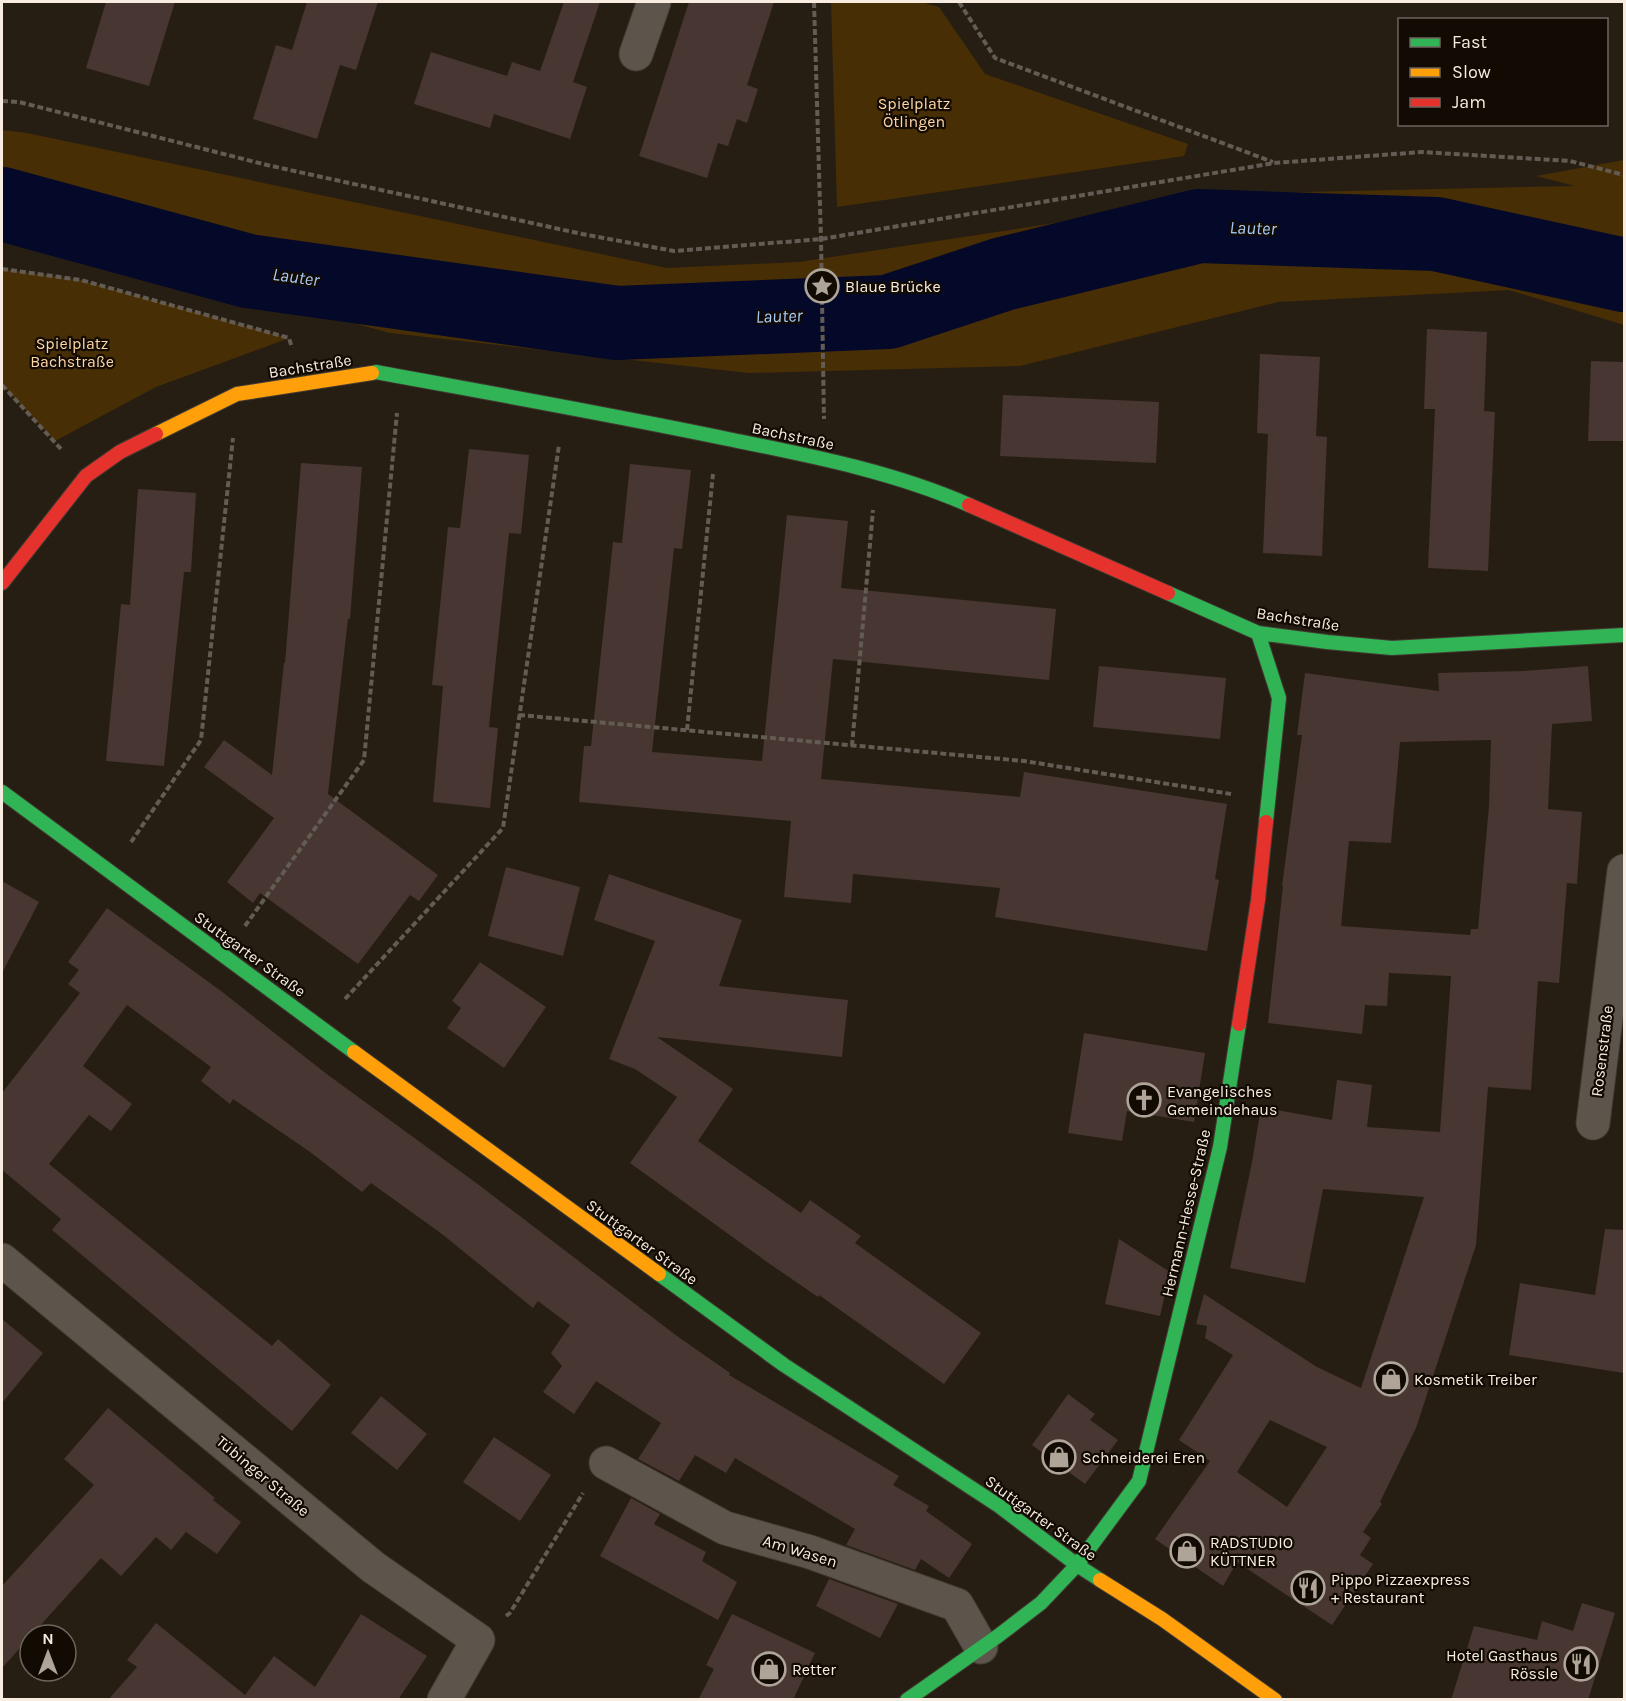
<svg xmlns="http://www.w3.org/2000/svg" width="1626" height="1701" font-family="Karla,sans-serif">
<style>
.green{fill:#482e05}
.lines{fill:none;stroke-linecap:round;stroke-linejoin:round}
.river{stroke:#040929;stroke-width:74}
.building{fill:#473631;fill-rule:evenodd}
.street-casing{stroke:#423b32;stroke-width:35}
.fast-casing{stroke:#423b32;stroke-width:16}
.slow-casing{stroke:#423b32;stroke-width:16}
.jam-casing{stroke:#423b32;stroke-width:16}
.path{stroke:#625c54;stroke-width:4;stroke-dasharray:6 3;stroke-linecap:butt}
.street{stroke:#5d554c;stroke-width:33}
.fast{stroke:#30b455;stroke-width:14}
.slow{stroke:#ff9f0a;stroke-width:14}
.jam{stroke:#e5322d;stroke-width:14}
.labels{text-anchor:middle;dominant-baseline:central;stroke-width:4.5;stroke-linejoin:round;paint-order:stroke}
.park-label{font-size:16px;fill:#fed5a5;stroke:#120b04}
.poi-label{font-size:16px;fill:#f7ecdf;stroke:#120b04;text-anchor:start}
.street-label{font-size:16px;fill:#f7ecdf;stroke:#120b04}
.water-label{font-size:18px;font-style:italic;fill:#a6c9f8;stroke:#120b04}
</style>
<rect width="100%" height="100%" fill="#271e13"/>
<path class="green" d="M831,2h90l18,5 46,67 203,70 -4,12 -347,51z
M2,130l25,3 640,135 132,-6 454,-69 322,-7 -39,-10 88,-16v165l-115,-35 -231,12 -258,64 -271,7 -359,-40 -357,-97 -31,-3z
M2,269l79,11 208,58 -133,49 -101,54 -53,-56z"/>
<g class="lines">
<path class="river" d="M2,204l246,67 369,52 271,-11 115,-38 196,-48 237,8 188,41"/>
</g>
<path class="building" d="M106,2h69l-26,84 -63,-18z
M307,2h71l-22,68 -16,-5 -23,74 -64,-20 23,-74 16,5z
M564,2h36l-27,80 14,5 -17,52 -76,-25 -4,14 -76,-24 17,-52 76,24 5,-14 28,9z
M689,2h85l-27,83 11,4 -11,34 -10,-4 -9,27 -10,-3 -11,35 -68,-22z
M1427,329l60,3 -3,79 11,1 -7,159 -60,-3 7,-159h-11z
M1260,354l60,3 -4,79 11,1 -5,119 -59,-3 5,-119 -11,-1z
M1591,361l33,1v79h-36z
M1003,395l156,7 -3,61 -156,-7z
M469,449l60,6 -8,79 -12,-1 -20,194 9,1 -8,80 -57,-6 10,-116 -11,-1 16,-158 12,1z
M301,463l61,4 -12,152h-2l-20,175 110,81 -19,26 -9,-6 -52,69 -98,-71 -7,10 -26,-21 47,-64 -70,-51 20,-27 48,35 12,-112h1z
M630,464l61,6 -9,79 -8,-1 -22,204 110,9 25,-246 61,6 -7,67 215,21 -7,71 -216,-21 -12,120 199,18 4,-25 203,32 -12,75 4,1 -12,71 -212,-34 5,-29 -147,-14 -2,29 -67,-6 7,-76 -212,-19 5,-56h7l22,-204 9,1z
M138,489l58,4 -5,79h-7l-20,194 -58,-5 15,-157 9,1z
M1099,666l127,12 -6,61 -127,-12z
M1588,666l4,55 -40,3 -4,85 34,3 -5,72 -10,-1 -8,100 -21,-2 -7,109 -43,-3 -12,158 -60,183 -36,74 2,2 -19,28 8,6 -11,17 13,9 -41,61 -95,-63 -14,24 -68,-47 55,-78 -31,-21 54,-85 -28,-17 2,-12 -11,-2 8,-30 113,73 44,21 63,-191 -101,-8 -18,94 -75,-15 22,-106 9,-55 71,13 5,-40 35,5 -5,42 73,5 11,-156 -62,-3 -2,33 -22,-1 -3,29 -94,-11 15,-137h-1l20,-151h-5l8,-62 134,18 -1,-18 85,-2zM1491,740l-2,66 -11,123h-7l-1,6 -129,-9 8,-85 42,2 9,-101zM1270,1420l57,27 -40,60 -50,-35z
M506,867l74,20 -17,69 -75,-20z
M609,874l133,46 -23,66 129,14 -6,57 -185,-20 76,52 -35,52 103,72 9,-13 51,36 -6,7 126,90 -37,51 -125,-89 -1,2 -51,-35 -137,-99 47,-66 -42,-28 -26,-10 46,-118 -61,-21z
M2,881l37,21 -37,71z
M107,908l114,83 107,84 151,110 198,151 53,37 -1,2 170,101 -6,9 36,21 -3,5 46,33 -23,34 -28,-19 -6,11 -69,-25 9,-16 -120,-71 -9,15 -31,-18 -16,26 -41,-22 23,-36 -65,-42 -22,33 -31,-22 19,-26 -11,-13 19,-28 -32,-24 -5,7 -91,-74 -71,-51 -9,9 -52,-40 -77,-53 -3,5 -29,-23 10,-14 -84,-62 -44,61 49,38 -21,27 -22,-16 -40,49 223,182 6,-7 53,46 -39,46 -240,-201 9,-11 -59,-49v-77l78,-100 -12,-9 11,-14 -11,-8z
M480,962l66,45 -42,61 -57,-40 14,-20 -9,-7z
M1084,1033l121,20 -11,69 -67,-11 -5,30 -54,-8z
M1605,1229l19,1v143l-115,-18 11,-72 75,12z
M1119,1239l51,33 -10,44 -55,-12z
M2,1319l41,34 -41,50z
M1068,1394l27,20 -5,6 28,20 -33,44 -53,-39z
M381,1396l46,38 -30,36 -46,-37z
M108,1408l107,90 -2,2 28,22 -24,32 -31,-22 -15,18 -15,-13 -35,39 -20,-18 -99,110v-82l92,-101 -30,-26z
M494,1437l57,38 -31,46 -57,-39z
M631,1498l29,16 -6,10 52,28 -4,9 35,21 -19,38 -118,-64z
M829,1579l69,25 -18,34 -64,-32z
M1582,1603l33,10 -27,87h-137l23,-74 63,14 5,-19 31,10z
M361,1614l66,42 -29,44h-290l29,-33 -10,-7 29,-37 89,72 29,-39 41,31z
M732,1614l83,39 -22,47h-95l16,-31 -8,-4z"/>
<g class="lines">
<g class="street-casing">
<path id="street" d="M636,54l18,-52
M1593,1123l31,-252
M2,1260l371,307 105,73 -34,60
M606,1463l119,65 85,24 147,53 24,42"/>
</g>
<g class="fast-casing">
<path id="fast" d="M372,373l4,-1c119,22 238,43 357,68 79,16 161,32 236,65
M1168,593l90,40 69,9 65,6 232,-13
M1258,633l21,65 -13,124
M2,792l352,260
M659,1274l125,91 215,141 78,59 23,15
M907,1700l91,-64 43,-33 36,-38 62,-84 81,-334 19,-123"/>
</g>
<g class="slow-casing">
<path id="slow" d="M156,434l81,-40 135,-21
M354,1052l305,222
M1100,1580l62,39 113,81"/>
</g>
<g class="jam-casing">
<path id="jam" d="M969,505l199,88
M2,583l84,-107 34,-24 36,-18
M1239,1024l19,-124 8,-78"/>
</g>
<path class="path" d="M814,2l7,237 3,180
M959,2l36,56 278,104
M2,101l17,1 248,63 315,69 92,17 147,-12 453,-76 148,-11 148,9 54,14
M2,269l79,11 208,58 3,10
M2,385l59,64
M519,715l505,46 207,33
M687,730l26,-256
M852,746l21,-236
M131,842l70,-102 32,-302
M245,926l119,-166 33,-347
M345,999l158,-171 56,-383
M506,1616l4,-3 73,-120"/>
<use href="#street" class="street"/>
<use href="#fast" class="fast"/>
<use href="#slow" class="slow"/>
<use href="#jam" class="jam"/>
</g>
<defs>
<g id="sight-ring" transform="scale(1.725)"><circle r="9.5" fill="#120b04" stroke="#aea498" stroke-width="1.5"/><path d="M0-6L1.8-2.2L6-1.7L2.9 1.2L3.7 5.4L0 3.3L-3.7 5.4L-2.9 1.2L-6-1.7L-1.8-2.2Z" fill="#aea498"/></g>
<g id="church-ring" transform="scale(1.725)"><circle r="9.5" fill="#120b04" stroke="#aea498" stroke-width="1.5"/><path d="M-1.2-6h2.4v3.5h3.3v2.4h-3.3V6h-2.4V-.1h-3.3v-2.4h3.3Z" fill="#aea498"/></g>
<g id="shop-ring" transform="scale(1.725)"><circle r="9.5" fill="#120b04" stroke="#aea498" stroke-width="1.5"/><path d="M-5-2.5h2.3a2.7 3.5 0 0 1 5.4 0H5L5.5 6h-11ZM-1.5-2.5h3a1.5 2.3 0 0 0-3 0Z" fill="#aea498"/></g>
<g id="restaurant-ring" transform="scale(1.725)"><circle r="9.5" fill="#120b04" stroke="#aea498" stroke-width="1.5"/><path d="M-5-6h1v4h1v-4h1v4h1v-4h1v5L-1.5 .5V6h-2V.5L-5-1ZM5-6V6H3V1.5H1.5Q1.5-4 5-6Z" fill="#aea498"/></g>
</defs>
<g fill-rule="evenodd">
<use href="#sight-ring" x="822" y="286"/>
<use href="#church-ring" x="1144" y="1100"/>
<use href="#shop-ring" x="1391" y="1379"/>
<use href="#shop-ring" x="1059" y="1457"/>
<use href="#shop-ring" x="1187" y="1551"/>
<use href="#restaurant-ring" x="1308" y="1588"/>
<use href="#restaurant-ring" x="1581" y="1664"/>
<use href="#shop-ring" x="769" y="1669"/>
</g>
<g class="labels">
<g class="park-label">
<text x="914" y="103">Spielplatz<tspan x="914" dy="18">Ötlingen</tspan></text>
<text x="72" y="343">Spielplatz<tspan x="72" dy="18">Bachstraße</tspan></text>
</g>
<g class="poi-label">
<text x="845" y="286">Blaue Brücke</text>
<text x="1167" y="1091">Evangelisches<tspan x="1167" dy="18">Gemeindehaus</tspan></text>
<text x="1414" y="1379">Kosmetik Treiber</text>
<text x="1082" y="1457">Schneiderei Eren</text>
<text x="1210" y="1542">RADSTUDIO<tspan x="1210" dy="18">KÜTTNER</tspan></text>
<text x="1331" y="1579">Pippo Pizzaexpress<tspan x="1331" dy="18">+ Restaurant</tspan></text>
<text x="1558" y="1655" text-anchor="end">Hotel Gasthaus<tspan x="1558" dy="18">Rössle</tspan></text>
<text x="792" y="1669">Retter</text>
</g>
<g class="street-label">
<text transform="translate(310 366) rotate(-9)">Bachstraße</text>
<text transform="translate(793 436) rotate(12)">Bachstraße</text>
<text transform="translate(1298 619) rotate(9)">Bachstraße</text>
<text transform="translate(250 954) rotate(36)">Stuttgarter Straße</text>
<text transform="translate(1602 1051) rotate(-83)">Rosenstraße</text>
<text transform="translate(1186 1213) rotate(-77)">Hermann-Hesse-Straße</text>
<text transform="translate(642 1242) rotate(36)">Stuttgarter Straße</text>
<text transform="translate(263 1476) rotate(40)">Tübinger Straße</text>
<text transform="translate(1041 1518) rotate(36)">Stuttgarter Straße</text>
<text transform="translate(800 1551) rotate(17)">Am Wasen</text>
</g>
<g class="water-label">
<text transform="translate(1253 228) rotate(2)">Lauter</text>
<text transform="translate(296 277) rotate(8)">Lauter</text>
<text transform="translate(779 316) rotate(-2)">Lauter</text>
</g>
</g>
<rect width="1626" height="1701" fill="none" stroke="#f7ecdf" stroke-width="6"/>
<rect x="1398" y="18" width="210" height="108" fill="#120b04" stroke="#6e655c" stroke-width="1.5"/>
<rect x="1410" y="38" width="30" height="9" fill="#30b455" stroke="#6e655c" stroke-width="1.5"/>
<text x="1452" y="48" font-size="18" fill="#f7ecdf">Fast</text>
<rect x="1410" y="68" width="30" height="9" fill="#ff9f0a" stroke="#6e655c" stroke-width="1.5"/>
<text x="1452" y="78" font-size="18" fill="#f7ecdf">Slow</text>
<rect x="1410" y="98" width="30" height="9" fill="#e5322d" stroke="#6e655c" stroke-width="1.5"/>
<text x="1452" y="108" font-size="18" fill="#f7ecdf">Jam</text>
<g transform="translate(48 1653)"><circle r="28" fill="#120b04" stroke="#6e655c" stroke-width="1.5"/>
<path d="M0-4.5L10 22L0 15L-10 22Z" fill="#aea498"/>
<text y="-9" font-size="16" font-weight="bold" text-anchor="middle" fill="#f7ecdf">N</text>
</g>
</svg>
